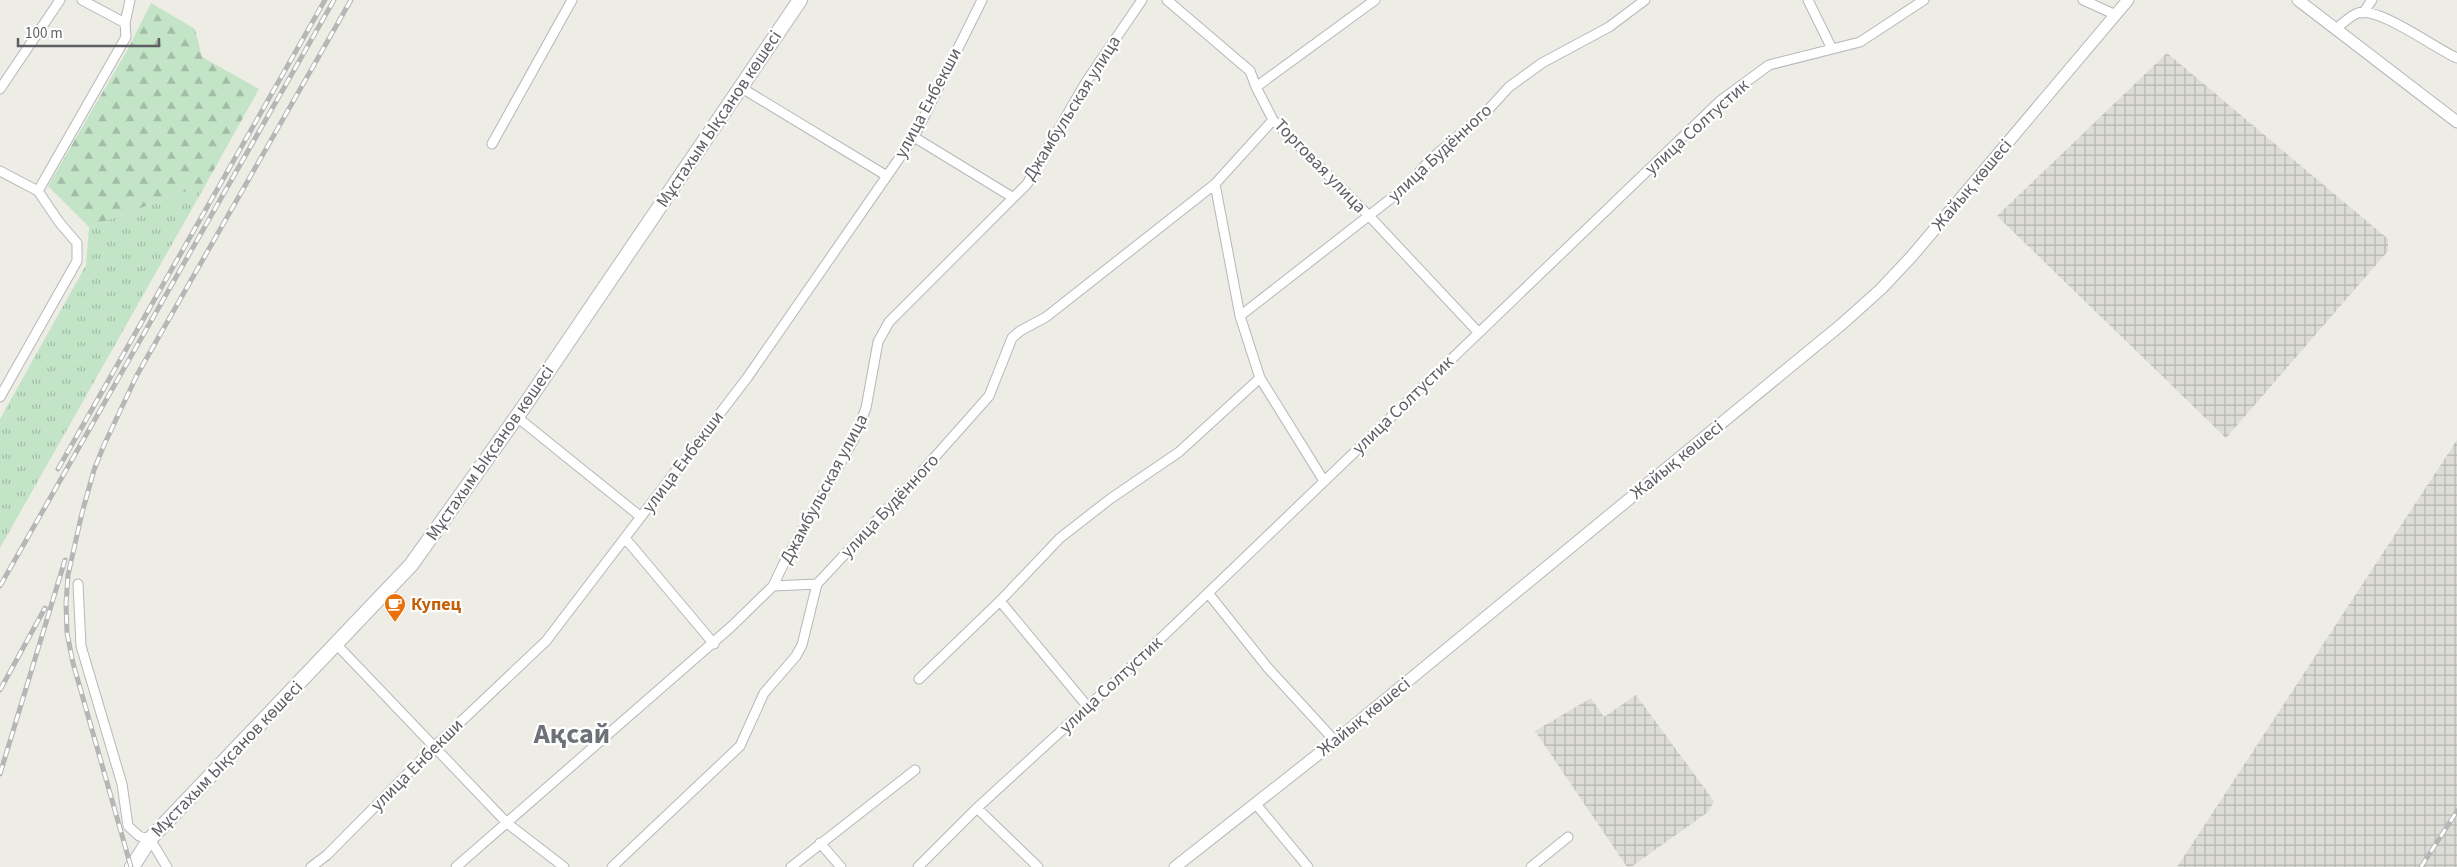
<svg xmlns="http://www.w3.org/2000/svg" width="2457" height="867" font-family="'Source Sans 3',sans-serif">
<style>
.industrial{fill:url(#industrial-grid)}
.grass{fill:url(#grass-tufts)}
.forest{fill:url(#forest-firs)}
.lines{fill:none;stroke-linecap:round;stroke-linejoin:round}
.minor-casing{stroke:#b5b7bb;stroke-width:11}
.tertiary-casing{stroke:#b5b7bb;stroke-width:13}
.secondary-casing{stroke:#b6b8be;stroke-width:16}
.minor{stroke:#fff;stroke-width:9}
.tertiary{stroke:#fff;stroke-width:11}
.secondary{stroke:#fff;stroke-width:14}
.rail-casing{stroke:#b5b6b6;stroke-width:5}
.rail{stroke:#fff;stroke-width:3;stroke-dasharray:9;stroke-linecap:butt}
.labels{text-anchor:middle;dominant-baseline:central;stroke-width:4.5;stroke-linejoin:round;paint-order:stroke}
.street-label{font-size:18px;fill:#5d5f65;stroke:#fff}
.food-label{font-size:18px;font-weight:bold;fill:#c56008;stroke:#fff;text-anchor:start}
.town-label{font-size:28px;font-weight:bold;fill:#6e7177;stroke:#fff}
</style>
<defs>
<pattern id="industrial-grid" width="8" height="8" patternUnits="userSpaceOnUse" patternTransform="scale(1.25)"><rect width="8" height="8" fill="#dddcd7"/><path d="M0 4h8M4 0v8" fill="none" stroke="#b6b6b2"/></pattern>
<pattern id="grass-tufts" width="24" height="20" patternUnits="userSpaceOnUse" patternTransform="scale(1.25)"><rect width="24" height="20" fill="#c3e4c7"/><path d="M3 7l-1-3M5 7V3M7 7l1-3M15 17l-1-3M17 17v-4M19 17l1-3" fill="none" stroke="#a2bca5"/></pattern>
<pattern id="forest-firs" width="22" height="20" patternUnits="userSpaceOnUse" patternTransform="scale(1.25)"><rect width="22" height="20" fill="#c3e4c7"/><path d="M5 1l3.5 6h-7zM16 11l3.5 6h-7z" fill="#a2bca5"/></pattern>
</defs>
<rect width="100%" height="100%" fill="#eeede5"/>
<path class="industrial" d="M2167,53l221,186v12l-162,187 -229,-222z
M2457,440v427h-280z
M1636,695l78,106 -6,11 -77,55h-4l-92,-136 56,-33 13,19z"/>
<path class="grass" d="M206,184l-206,364v-129l86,-154 3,-38z"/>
<path class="forest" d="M151,3l44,26 7,28 57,32 -53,95 -117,43 -41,-41 81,-139z"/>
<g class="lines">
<g class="minor-casing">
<path id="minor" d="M82,0l43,23
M1167,0l83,71 6,16 17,33 100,100 105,112
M1808,0l24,49
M2083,0l33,15
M2363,13l9,-13
M2336,29c6,-5 15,-14 22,-16 20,-7 78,36 99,45
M740,87l147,89
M1256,87l119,-87
M0,89l60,-89
M1273,120l-58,64 25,132 20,62 64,103
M914,137l98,60
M492,144l80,-144
M0,171l38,20
M1240,316l167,-130 23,-26 57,-49 22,-24 33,-24 67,-36 36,-27
M0,397l77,-136v-18l-18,-21 -21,-31 88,-154 -1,-14 5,-23
M517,417l124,100
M625,538l89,106
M78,584l3,62 41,138 6,42 11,10 11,3 17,28
M773,586l44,-2
M1208,593l60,75 67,73
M1000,601l88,106
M337,645l170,178 57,44
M919,679l81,-78 60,-63 50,-39 69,-47 81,-74
M1255,803l53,64
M977,808l61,59
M820,843l21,24
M311,867l16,-12 106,-107 113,-107 201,-263 167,-241 68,-137
M456,867l276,-241 41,-40 10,-21 71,-126 12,-31 12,-66 11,-20 138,-138 59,-102 56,-82
M612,867l128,-121 24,-53 32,-37 6,-11 15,-61 101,-108 71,-80 23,-58 8,-7 26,-14 169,-133
M791,867l124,-97
M918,867l59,-59 155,-142 588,-565 49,-36 91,-23 64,-42
M1531,867l37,-30"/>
</g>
<g class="tertiary-casing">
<path id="tertiary" d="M2298,0l159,122
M1175,867l160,-126 507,-417 39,-35 31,-33 216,-256"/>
</g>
<g class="secondary-casing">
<path id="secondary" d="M132,867l18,-28 261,-274 112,-157 277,-408"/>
</g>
<use href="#minor" class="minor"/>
<use href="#tertiary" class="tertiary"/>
<use href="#secondary" class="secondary"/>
<g class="rail-casing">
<path id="rail" d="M58,469l267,-469
M0,586l334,-586
M0,690l45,-82
M0,774l65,-214
M131,867l-58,-204 -6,-30 -1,-30 2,-28 14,-62 12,-43 10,-25 33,-70 214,-375
M2421,867l36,-56"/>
</g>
<use href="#rail" class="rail"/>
</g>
<defs>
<g id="cafe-pin" transform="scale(1.125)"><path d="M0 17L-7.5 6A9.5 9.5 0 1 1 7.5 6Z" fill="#e8710a" stroke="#fff"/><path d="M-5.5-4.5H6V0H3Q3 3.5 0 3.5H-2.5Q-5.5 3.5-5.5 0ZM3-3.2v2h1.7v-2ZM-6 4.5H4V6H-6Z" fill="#fff"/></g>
</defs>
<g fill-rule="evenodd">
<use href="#cafe-pin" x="395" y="604"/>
</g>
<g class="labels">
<g class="street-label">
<text transform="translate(928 103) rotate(-62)">улица Енбекши</text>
<text transform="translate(1072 108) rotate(-58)">Джамбульская улица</text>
<text transform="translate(719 119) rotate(-56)">Мұстахым Ықсанов көшесі</text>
<text transform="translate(1697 127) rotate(-42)">улица Солтустик</text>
<text transform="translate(1440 153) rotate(-43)">улица Будённого</text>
<text transform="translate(1320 166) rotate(46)">Торговая улица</text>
<text transform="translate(1972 185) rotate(-50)">Жайық көшесі</text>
<text transform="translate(1403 405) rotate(-44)">улица Солтустик</text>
<text transform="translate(490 453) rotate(-55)">Мұстахым Ықсанов көшесі</text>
<text transform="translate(1677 460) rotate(-39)">Жайық көшесі</text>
<text transform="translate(683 462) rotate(-53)">улица Енбекши</text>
<text transform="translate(824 489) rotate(-62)">Джамбульская улица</text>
<text transform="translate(890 506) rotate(-47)">улица Будённого</text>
<text transform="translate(1111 685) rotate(-43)">улица Солтустик</text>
<text transform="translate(1364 717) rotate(-39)">Жайық көшесі</text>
<text transform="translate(227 759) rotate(-46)">Мұстахым Ықсанов көшесі</text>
<text transform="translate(417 765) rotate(-45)">улица Енбекши</text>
</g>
<g class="food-label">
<text x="411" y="604">Купец</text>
</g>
<g class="town-label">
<text x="572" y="734">Ақсай</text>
</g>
</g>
<path d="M18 38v8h141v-8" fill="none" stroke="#5d5f65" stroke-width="2.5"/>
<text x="25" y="38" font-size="15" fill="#5d5f65" stroke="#ffffff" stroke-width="4" paint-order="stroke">100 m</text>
</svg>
